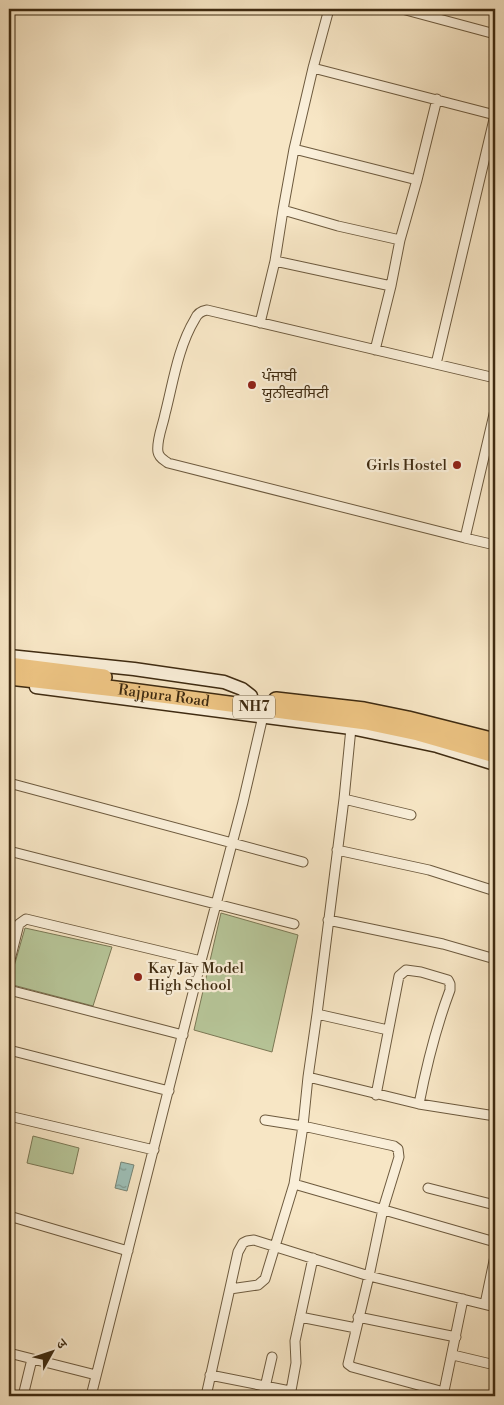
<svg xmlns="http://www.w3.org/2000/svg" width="504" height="1405" font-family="'Libre Bodoni','Noto Serif Devanagari','Noto Sans Gurmukhi',serif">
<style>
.park{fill:#b7c699;stroke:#7b7855}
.water{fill:url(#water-ripples);stroke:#778475}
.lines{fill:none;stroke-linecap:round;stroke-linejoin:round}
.street-casing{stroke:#6d5a3e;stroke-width:11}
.secondary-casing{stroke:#3f2b11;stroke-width:15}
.highway-casing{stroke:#3f2b11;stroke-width:18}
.street{stroke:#faefd9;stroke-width:9}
.secondary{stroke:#faefd9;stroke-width:12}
.highway{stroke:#ecc382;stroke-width:15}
.poi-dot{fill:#8f2418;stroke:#faefd9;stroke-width:2}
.labels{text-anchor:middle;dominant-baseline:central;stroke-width:4.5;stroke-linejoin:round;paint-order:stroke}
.shield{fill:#faefd9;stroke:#77664d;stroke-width:1}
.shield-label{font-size:14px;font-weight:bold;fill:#3f2b11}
.poi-label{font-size:15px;fill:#3f2b11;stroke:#faefd9;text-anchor:start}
.street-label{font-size:15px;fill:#3f2b11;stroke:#faefd9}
</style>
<defs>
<pattern id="water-ripples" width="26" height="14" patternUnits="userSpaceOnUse" patternTransform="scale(1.25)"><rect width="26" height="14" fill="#9dbfb7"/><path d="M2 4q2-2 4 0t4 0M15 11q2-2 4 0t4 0" fill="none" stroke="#819b93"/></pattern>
</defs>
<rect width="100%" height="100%" fill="#f7e6c5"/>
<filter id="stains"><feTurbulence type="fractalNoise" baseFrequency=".004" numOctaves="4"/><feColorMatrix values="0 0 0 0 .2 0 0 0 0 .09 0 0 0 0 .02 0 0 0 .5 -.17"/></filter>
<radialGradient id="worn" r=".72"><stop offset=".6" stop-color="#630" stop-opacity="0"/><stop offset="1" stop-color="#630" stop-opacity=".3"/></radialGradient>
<path class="park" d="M221,913l77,22 -26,117 -78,-22z
M25,928l87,19 -19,59 -84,-22z
M33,1136l46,12 -6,26 -46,-11z"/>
<path class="water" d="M121,1162l13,3 -7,26 -12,-3z"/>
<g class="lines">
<g class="street-casing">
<path id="street" d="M402,9l93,25
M313,68l16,-59
M294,149l123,31
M283,210l55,16 62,14
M275,261l116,25
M260,323l15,-62 8,-51 11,-61 19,-81 182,47 -59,249
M375,350l16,-64 9,-46 17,-60 20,-81
M495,410l-30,128 30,7
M465,538l-297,-75c-4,-3 -9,-5 -10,-11 -2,-11 5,-27 7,-38 8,-31 13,-67 30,-95 2,-5 6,-8 12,-9l288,68
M9,783l294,79
M344,799l67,16
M337,850l92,20 66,21
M9,851l285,73
M328,920l115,24 52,15
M9,964l10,-40 7,-5 175,42
M9,990l174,45
M317,1014l71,16
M9,1050l160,41
M308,1077l111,27 76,12
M376,1095l23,-119 7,-6 15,2 27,8 2,4v6c-15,40 -23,73 -31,114
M9,1116l145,34
M265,1120l38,6 91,20 4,3 1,8 -16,52 -14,67 -21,88 4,3 92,25
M294,1184l201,58
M428,1188l67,17
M9,1216l119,35
M230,1289l28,-4 7,-6 29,-95 9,-58 5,-49 9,-63 27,-215 7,-71
M485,1304l10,-48
M300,1317l56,11
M358,1317l98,20
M9,1353l87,22
M453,1355l42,10
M210,1375l80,16
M23,1396l9,-37
M91,1396l110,-435 42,-159 20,-86
M206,1396l32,-144 5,-9 4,-2 7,-1 115,36 126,31
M263,1396l9,-39
M290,1396l6,-33 -1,-22 18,-83
M443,1396l20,-97
M495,1396v-3"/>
</g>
<g class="secondary-casing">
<path id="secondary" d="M9,656l125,13 90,13 18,7 9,7
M36,687l315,41 86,18 58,18"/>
</g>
<g class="highway-casing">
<g id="highway">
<path d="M9,665l95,12"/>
<path id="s1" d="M9,677l107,12 250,33 52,11 77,22"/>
<path d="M276,700l88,10 44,9 87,22"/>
</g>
</g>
<use href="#street" class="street"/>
<use href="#secondary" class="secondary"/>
<use href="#highway" class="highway"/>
</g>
<g class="poi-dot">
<circle cx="252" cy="385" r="5"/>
<circle cx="457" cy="465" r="5"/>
<circle cx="138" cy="977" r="5"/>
</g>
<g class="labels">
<rect class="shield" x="233" y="695.5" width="42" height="23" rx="4"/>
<g class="shield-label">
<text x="254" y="707">NH7</text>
</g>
<g class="poi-label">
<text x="262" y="376">ਪੰਜਾਬੀ<tspan x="262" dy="17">ਯੂਨੀਵਰਸਿਟੀ</tspan></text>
<text x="447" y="465" text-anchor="end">Girls Hostel</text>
<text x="148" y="968">Kay Jay Model<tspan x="148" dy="17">High School</tspan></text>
</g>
<g class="street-label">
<text stroke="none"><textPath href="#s1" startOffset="156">Rajpura Road</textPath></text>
</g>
</g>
<rect width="504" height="1405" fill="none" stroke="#f7e6c5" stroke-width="30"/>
<rect x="10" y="10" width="484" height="1385" fill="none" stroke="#3f2b11" stroke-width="2.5"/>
<rect x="15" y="15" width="474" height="1375" fill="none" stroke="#3f2b11"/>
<g transform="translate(52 1352) rotate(50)" stroke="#faefd9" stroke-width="4" paint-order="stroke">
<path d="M0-4L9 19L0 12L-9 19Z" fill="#3f2b11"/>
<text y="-8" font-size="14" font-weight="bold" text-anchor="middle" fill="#3f2b11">उ</text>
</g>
<rect width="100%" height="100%" filter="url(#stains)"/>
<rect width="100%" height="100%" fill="url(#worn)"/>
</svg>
